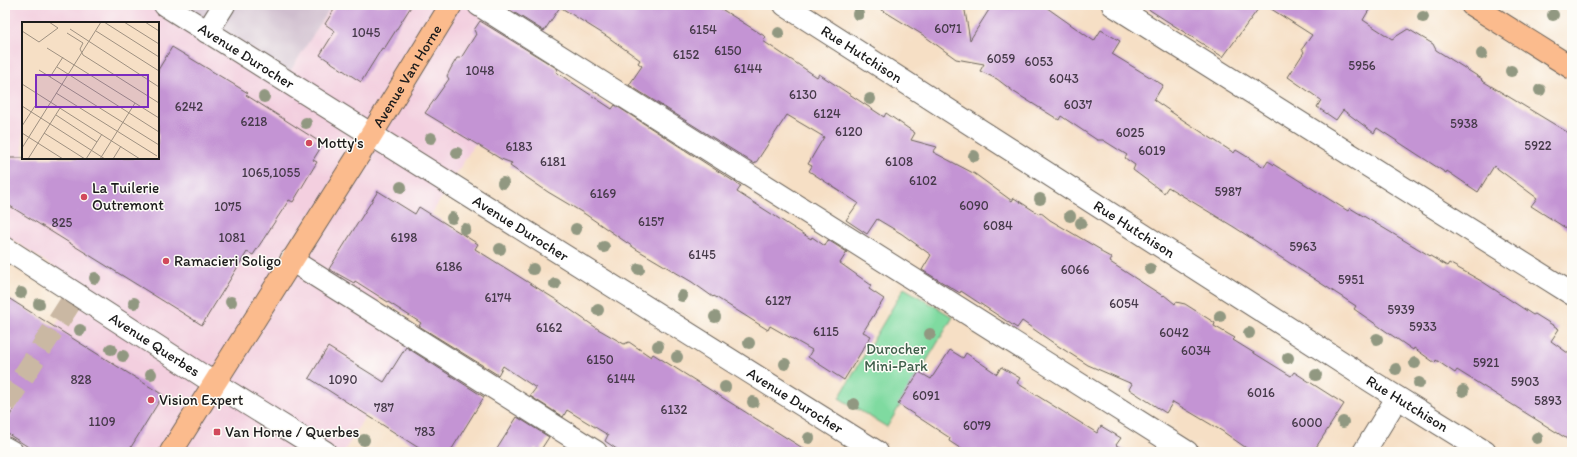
<svg xmlns="http://www.w3.org/2000/svg" width="1577" height="457" font-family="Itim,sans-serif">
<style>
.built{fill:#f3cfdf;fill-rule:evenodd}
.industrial{fill:#cfbdce}
.green{fill:#7fdaa0;stroke:#4e7b5e}
.building{fill:#c494d4}
.lines{fill:none;stroke-linecap:round;stroke-linejoin:round}
.minor-tunnel{stroke:#cab8a3;stroke-width:22;stroke-dasharray:22 11;stroke-linecap:butt}
.minor-casing{stroke:#686057;stroke-width:24}
.major-casing{stroke:#686057;stroke-width:24}
.minor{stroke:#fff;stroke-width:22}
.major{stroke:#fbbb8d;stroke-width:22}
.tree{fill:#919881}
.poi-dot{fill:#d1495b;stroke:#fdfcf7;stroke-width:1.5}
.labels{text-anchor:middle;dominant-baseline:central;stroke-width:3;stroke-linejoin:round;paint-order:stroke}
.number-label{font-size:13px;fill:#463a4a}
.street-label{font-size:15px;fill:#1c1c1c;stroke:#fdfcf7}
.poi-label{font-size:15px;fill:#1c1c1c;stroke:#fdfcf7;text-anchor:start}
.park-label{font-size:15px;fill:#3f5e4a;stroke:#fdfcf7}
.inset-road{fill:none;stroke:#9f9181;stroke-width:1}
.view{fill:#7b2cbf;fill-opacity:0.15;stroke:#7b2cbf;stroke-width:2}
.inset-edge{fill:none;stroke:#1c1c1c;stroke-width:2}
</style>
<rect width="100%" height="100%" fill="#fdfcf7"/>
<filter id="ink" filterUnits="userSpaceOnUse"><feTurbulence type="fractalNoise" baseFrequency=".025" numOctaves="2"/><feDisplacementMap in="SourceGraphic" scale="8" xChannelSelector="R" yChannelSelector="G"/><feConvolveMatrix kernelMatrix="1 2 1 2 8 2 1 2 1" color-interpolation-filters="sRGB"/></filter>
<filter id="wash" filterUnits="userSpaceOnUse"><feTurbulence type="fractalNoise" baseFrequency=".012" numOctaves="4" result="noise"/><feDisplacementMap in="SourceGraphic" scale="16" xChannelSelector="R" yChannelSelector="G"/><feGaussianBlur stdDeviation="0.9" result="paint"/><feColorMatrix in="noise" values="0 0 0 0 0 0 0 0 0 0 0 0 0 0 0 0 0 1.4 0 .05"/><feComposite in="paint" operator="in"/></filter>
<g filter="url(#wash)">
<rect width="100%" height="100%" fill="#f6dfc5"/>
<path class="built" d="M5,5h181l103,67 43,-67h228l-191,311 41,24 -66,112h-339v-47l76,-120 -76,-50zM23,23h135v135h-135z"/>
<path class="industrial" d="M186,5h146l-43,68z"/>
<path class="green" d="M904,288l49,29 -66,110 -48,-29z"/>
<g id="blocks">
<path class="building" d="M337,5h75l-28,44 -2,-1 -21,34 -41,-27 15,-24 -10,-7z
M502,5h213l51,32 -3,4 54,36 2,-3 65,43 2,-4 29,20 -4,7 26,7 -4,5 42,22 37,27 2,-3 25,16 1,-2 10,8 51,30v2l11,6 -2,4 53,34 1,-1 11,9 1,-2 9,2 30,19 -1,3 21,12 -2,2 58,36 3,-4 50,32 -31,48h-61l-30,-21 -49,-29 -7,11 -37,-24 3,-5 -44,-19 -33,-21 -33,-23 -5,7 -56,-37 -1,2 -38,-23 9,-15 -29,-21 -25,-15 -10,15 -21,-14 12,-17 -49,-32 3,-5 -4,-2 16,-27 -37,-22 -32,49 -126,-79 13,-19 -4,-3 2,-3 -32,-23 -48,-30 -16,24z
M874,5h90l6,35 22,-35h51l51,36 7,-11 19,11 -8,13 51,31 -9,15 29,20 51,33 2,-3 28,17 4,-6 80,50 2,-3 97,58 2,-3 34,19 50,33 2,-1 24,15 -8,12 21,15v86l-115,-72 -2,3 -19,-13 -1,3 -21,-15 -1,2 -59,-41 2,-3 -122,-79 -66,-40 -4,6 -31,-23 2,-5 -10,-7 2,-3 -24,-15h-6l-36,-24 -2,4 -45,-28 -17,-13 -17,-8 4,-7 -28,-5 -33,-24z
M1142,5h119l-38,52z
M1265,5h107l-9,15 29,19 16,-10 25,15 3,6 46,29 -1,1 91,55v97l-41,-26 6,-8 -43,-32 -16,26 -31,-21 -1,2 -69,-45 -3,5 -31,-23 -7,10 -19,-13 4,-7 -33,-23 16,-25 -2,-3 10,-14z
M480,21l78,48 -2,3 56,37 3,-4 126,81 -4,6 74,47 1,-2 13,9 3,-6 19,12 -7,11 31,22 -2,4 15,10 -21,33 8,4 -27,44 -36,-23 4,-7 -42,-24 -2,4 -54,-34 -1,1 -21,-15 -56,-33 -51,-35 -37,-22 -38,-26 2,-3 -11,-4 -76,-46 24,-34 -2,-3 4,-8 6,-10h4l15,-24 -2,-4z
M172,47l76,46 -2,2 77,49 -10,16 4,2 -24,40 -4,-2 -36,55 -6,-3 -45,73 -197,-122v-45h153v-88z
M378,191l37,23 4,-7 59,37 -3,5 80,50 43,30 26,15 5,-2 22,15 2,-3 156,98h-188l-16,-11 3,-6 -41,-25 -4,7 -33,-21 6,-8 -33,-22 -5,9 -79,-49 2,-3 -66,-42 -1,2 -25,-14z
M5,296l158,99 -35,57h-92l-31,-20v-8l11,-19 -11,-7z
M328,347l56,35 22,-35 78,50 -34,55h-25l-116,-74z
M950,350l13,8 3,-5 31,21 4,-7 19,11 -3,5 80,50 4,-7 20,12 -5,7 12,7h-162l-17,-11 1,-3 -52,-34 21,-32 12,7z
M517,417l32,20 -9,14 -5,-3 -2,4h-38z"/>
</g>
</g>
<g filter="url(#ink)">
<use href="#blocks" fill-opacity="0" stroke="#686057" stroke-width="1"/>
<g class="lines">
<path class="minor-tunnel" d="M5,405l71,-111"/>
<g class="minor-casing">
<g id="minor">
<path id="s1" d="M165,5l712,447"/>
<path d="M479,5l708,447"/>
<path id="s2" d="M785,5l589,378 111,69"/>
<path d="M1113,5l459,289"/>
<path d="M207,32l17,-27"/>
<path id="s3" d="M5,248l209,135 111,69"/>
<path d="M291,260l305,192"/>
<path d="M5,448l7,4"/>
<path d="M1364,452l33,-54"/>
</g>
</g>
<g class="major-casing">
<g id="major">
<path d="M1472,5l100,63"/>
<path id="s4" d="M171,452l189,-299 91,-148"/>
</g>
</g>
<use href="#minor" class="minor"/>
<use href="#major" class="major"/>
</g>
<g class="tree">
<circle cx="858" cy="14" r="6"/>
<circle cx="1553" cy="15" r="6"/>
<circle cx="1423" cy="17" r="6"/>
<circle cx="779" cy="33" r="6"/>
<circle cx="1482" cy="54" r="6"/>
<circle cx="1511" cy="71" r="6"/>
<circle cx="1540" cy="90" r="6"/>
<circle cx="264" cy="97" r="6"/>
<circle cx="870" cy="99" r="6"/>
<circle cx="306" cy="123" r="6"/>
<circle cx="431" cy="138" r="6"/>
<circle cx="457" cy="153" r="6"/>
<circle cx="974" cy="156" r="6"/>
<circle cx="503" cy="183" r="6"/>
<circle cx="401" cy="187" r="6"/>
<circle cx="1040" cy="199" r="6"/>
<circle cx="1070" cy="216" r="6"/>
<circle cx="452" cy="218" r="6"/>
<circle cx="1081" cy="223" r="6"/>
<circle cx="465" cy="229" r="6"/>
<circle cx="576" cy="229" r="6"/>
<circle cx="604" cy="247" r="6"/>
<circle cx="500" cy="249" r="6"/>
<circle cx="533" cy="269" r="6"/>
<circle cx="639" cy="269" r="6"/>
<circle cx="1150" cy="269" r="6"/>
<circle cx="95" cy="278" r="6"/>
<circle cx="555" cy="284" r="6"/>
<circle cx="21" cy="293" r="6"/>
<circle cx="682" cy="296" r="6"/>
<circle cx="231" cy="302" r="6"/>
<circle cx="134" cy="303" r="6"/>
<circle cx="39" cy="304" r="6"/>
<circle cx="598" cy="310" r="6"/>
<circle cx="1220" cy="316" r="6"/>
<circle cx="715" cy="317" r="6"/>
<circle cx="80" cy="330" r="6"/>
<circle cx="1249" cy="333" r="6"/>
<circle cx="930" cy="334" r="6"/>
<circle cx="1377" cy="339" r="6"/>
<circle cx="749" cy="343" r="6"/>
<circle cx="658" cy="346" r="6"/>
<circle cx="111" cy="349" r="6"/>
<circle cx="123" cy="356" r="6"/>
<circle cx="677" cy="357" r="6"/>
<circle cx="1288" cy="358" r="6"/>
<circle cx="1415" cy="363" r="6"/>
<circle cx="785" cy="364" r="6"/>
<circle cx="1396" cy="369" r="6"/>
<circle cx="151" cy="374" r="6"/>
<circle cx="1316" cy="375" r="6"/>
<circle cx="1419" cy="383" r="6"/>
<circle cx="725" cy="387" r="6"/>
<circle cx="1463" cy="391" r="6"/>
<circle cx="753" cy="402" r="6"/>
<circle cx="854" cy="404" r="6"/>
<circle cx="1343" cy="422" r="6"/>
<circle cx="809" cy="438" r="6"/>
<circle cx="1537" cy="438" r="6"/>
<circle cx="364" cy="440" r="6"/>
</g>
</g>
<g class="poi-dot">
<circle cx="309" cy="143" r="4"/>
<circle cx="84" cy="197" r="4"/>
<circle cx="166" cy="261" r="4"/>
<circle cx="151" cy="400" r="4"/>
<rect x="213" y="428" width="8" height="8" rx="2"/>
</g>
<g class="labels">
<g class="number-label">
<text x="948" y="28">6071</text>
<text x="703" y="29">6154</text>
<text x="366" y="32">1045</text>
<text x="728" y="50">6150</text>
<text x="686" y="54">6152</text>
<text x="1001" y="58">6059</text>
<text x="1039" y="61">6053</text>
<text x="1362" y="65">5956</text>
<text x="748" y="68">6144</text>
<text x="480" y="70">1048</text>
<text x="1064" y="78">6043</text>
<text x="803" y="94">6130</text>
<text x="1078" y="104">6037</text>
<text x="189" y="106">6242</text>
<text x="827" y="113">6124</text>
<text x="254" y="121">6218</text>
<text x="1464" y="123">5938</text>
<text x="849" y="131">6120</text>
<text x="1130" y="132">6025</text>
<text x="1538" y="145">5922</text>
<text x="519" y="146">6183</text>
<text x="1152" y="150">6019</text>
<text x="553" y="161">6181</text>
<text x="899" y="161">6108</text>
<text x="271" y="172">1065,1055</text>
<text x="923" y="180">6102</text>
<text x="1228" y="191">5987</text>
<text x="603" y="193">6169</text>
<text x="974" y="205">6090</text>
<text x="228" y="206">1075</text>
<text x="651" y="221">6157</text>
<text x="62" y="222">825</text>
<text x="998" y="225">6084</text>
<text x="232" y="237">1081</text>
<text x="404" y="237">6198</text>
<text x="1303" y="246">5963</text>
<text x="702" y="254">6145</text>
<text x="449" y="266">6186</text>
<text x="1075" y="269">6066</text>
<text x="1351" y="279">5951</text>
<text x="498" y="297">6174</text>
<text x="778" y="300">6127</text>
<text x="1124" y="303">6054</text>
<text x="1401" y="309">5939</text>
<text x="1423" y="326">5933</text>
<text x="549" y="327">6162</text>
<text x="826" y="331">6115</text>
<text x="1174" y="332">6042</text>
<text x="1196" y="350">6034</text>
<text x="600" y="359">6150</text>
<text x="1486" y="362">5921</text>
<text x="621" y="378">6144</text>
<text x="81" y="379">828</text>
<text x="343" y="379">1090</text>
<text x="1525" y="381">5903</text>
<text x="1261" y="392">6016</text>
<text x="926" y="395">6091</text>
<text x="1548" y="400">5893</text>
<text x="384" y="407">787</text>
<text x="674" y="409">6132</text>
<text x="102" y="421">1109</text>
<text x="1307" y="422">6000</text>
<text x="977" y="425">6079</text>
<text x="425" y="431">783</text>
</g>
<g class="street-label">
<text stroke="none"><textPath href="#s2" startOffset="91">Rue Hutchison</textPath></text>
<text stroke="none"><textPath href="#s1" startOffset="96">Avenue Durocher</textPath></text>
<text stroke="none"><textPath href="#s4" startOffset="444">Avenue Van Horne</textPath></text>
<text stroke="none"><textPath href="#s1" startOffset="420">Avenue Durocher</textPath></text>
<text stroke="none"><textPath href="#s2" startOffset="415">Rue Hutchison</textPath></text>
<text stroke="none"><textPath href="#s3" startOffset="178">Avenue Querbes</textPath></text>
<text stroke="none"><textPath href="#s1" startOffset="744">Avenue Durocher</textPath></text>
<text stroke="none"><textPath href="#s2" startOffset="739">Rue Hutchison</textPath></text>
</g>
<g class="poi-label">
<text x="317" y="143">Motty's</text>
<text x="92" y="188">La Tuilerie<tspan x="92" dy="17">Outremont</tspan></text>
<text x="174" y="261">Ramacieri Soligo</text>
<text x="159" y="400">Vision Expert</text>
<text x="225" y="432">Van Horne / Querbes</text>
</g>
<g class="park-label">
<text x="896" y="349">Durocher<tspan x="896" dy="17">Mini-Park</tspan></text>
</g>
</g>
<g transform="translate(22 22)">
<rect width="137" height="137" fill="#f6dfc5"/>
<path class="inset-road" d="M82,0l55,35M102,0l35,22M123,0l14,9M48,7l89,58M0,9l17,11 19,-14 -9,-6M74,9l63,40M45,11l16,10 -3,6 3,6 76,48M25,26l112,70M35,45l102,65M17,48l120,75M28,55l13,-20M0,62l118,75M34,71l101,63M0,84l83,53M34,93l41,27M0,104l13,-20M0,111l41,26M22,111l41,26M0,126l79,-126M6,137l32,-51M64,137l16,-25M78,137l35,-56M91,137l8,-13"/>
<path class="view" d="M14,53h112v32h-112z"/>
<rect width="137" height="137" class="inset-edge"/>
</g>
<rect width="1577" height="457" fill="none" stroke="#fdfcf7" stroke-width="20"/>
</svg>
